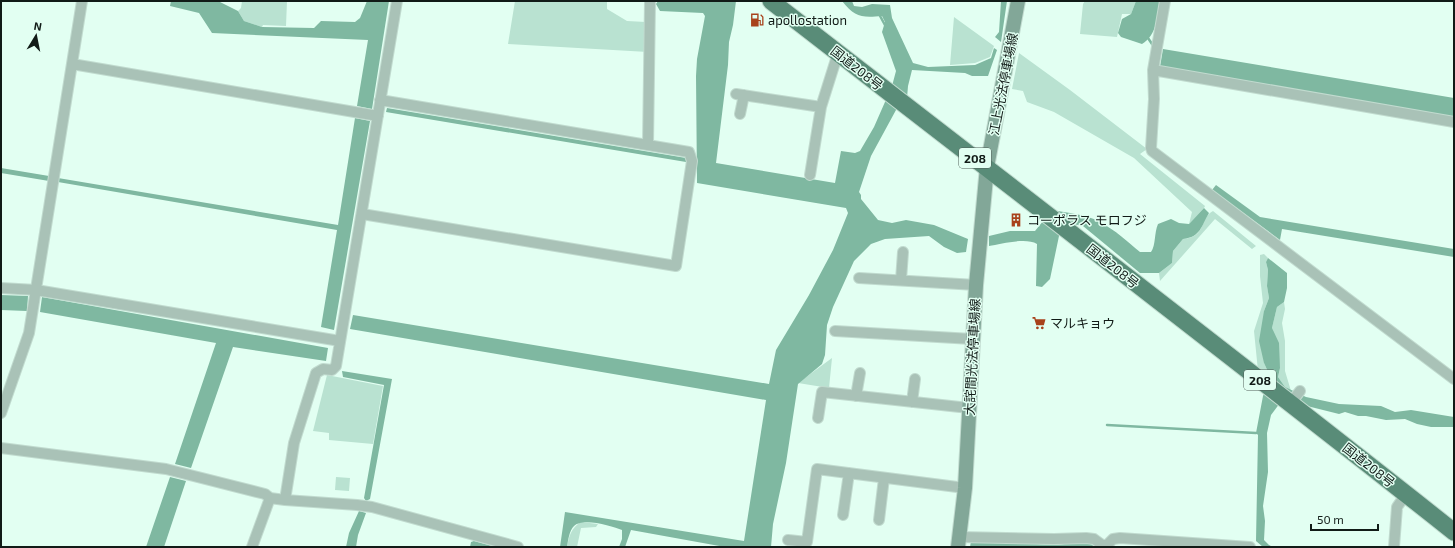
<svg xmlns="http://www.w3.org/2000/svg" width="1455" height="548" font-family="'Exo 2','Noto Sans JP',sans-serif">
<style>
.green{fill:#b9e2d1}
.water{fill:#7fb8a1}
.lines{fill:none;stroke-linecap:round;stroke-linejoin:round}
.stream{stroke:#7fb8a1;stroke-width:2.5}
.minor-casing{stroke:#c1dbcf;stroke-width:12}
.secondary-casing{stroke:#c1dbcf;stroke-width:16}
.trunk-casing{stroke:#c1dbcf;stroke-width:19}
.minor{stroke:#a9c2b7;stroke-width:10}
.secondary{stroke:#82a798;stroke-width:14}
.trunk{stroke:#598c78;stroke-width:17}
.labels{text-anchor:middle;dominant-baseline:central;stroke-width:3;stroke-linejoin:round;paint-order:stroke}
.shield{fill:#e2fff2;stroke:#505f59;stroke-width:1}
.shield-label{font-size:12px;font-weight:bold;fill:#111b17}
.poi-label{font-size:13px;fill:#111b17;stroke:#e2fff2;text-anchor:start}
.street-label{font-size:13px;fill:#111b17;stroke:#e2fff2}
</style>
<rect width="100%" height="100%" fill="#e2fff2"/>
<path class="green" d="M242,1h45l-1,25 -23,-1 -1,2 -18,-6 -6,-10 3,-3z
M515,1h92v8l20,12 19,1 2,30 -140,-8z
M1085,1h51l-5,13h-9l-5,23 -37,-3 3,-30z
M954,17l40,29 -4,11 -15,6 -25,2z
M1019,53l51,37 77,59 -7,5 65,52 -1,2 -15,16 3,-12 -58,-54 -80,-46 -27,-10 -4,-11 -11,-2z
M1213,211l43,35 -4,3 -37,-30 -55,62 -1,-8 13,-10 1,-12 10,-12c24,-2 16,-21 30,-28z
M1264,254l4,4 -2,4 2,8 -1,16 2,12 -5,13v52l6,13v4l-12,-9 -4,-40 9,-28 -3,-27v-21z
M1284,302l1,7 -3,14 3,18v30l6,20 -6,-4 -7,-10 2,-9 -8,-40 5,-21z
M832,358l-3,30 -31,-5z
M327,375l56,11 -10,58 -44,-4v-7l-16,-2z
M336,477l14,1 -1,13 -14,-1z
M581,522l17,2 -2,3 -15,1 -4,19h-10c2,-11 4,-19 14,-25z"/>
<path class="water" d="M171,1h47l20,10 6,10 18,6 52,1 7,-7 34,1 5,-4 7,-17h22l-17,108 -15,-3 11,-66 -156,-7 -13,-20 -29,-7z
M658,1h78l-3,24 -4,17 -1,23 -12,98 119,20 6,-32 14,2 5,-2 14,-24 18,-41 4,-15 -14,-39 3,-10 -3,-6c-21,2 -27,1 -40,-15h10l2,5 8,1 10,-3 18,1 2,13 21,45 15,4 47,-2 16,-7 3,-10 3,2 -9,26h-16l-7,-3 -53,-3 -4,16 -1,12 -11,12 -25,46 -12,36 2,3v4l17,21 14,3 14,-3 28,5 34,14 -2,13 -9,1 -13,-6 -15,-11 -44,3 -14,5 -17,17 -21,46 -6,18 -2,30 -3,9 -24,20 -12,79 -13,61 -2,23h-46l-94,-17 -6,17h-6l3,-8v-9c-9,-4 -40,-13 -48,-4 -5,5 -6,15 -7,21h-7l5,-35 179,29 22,-141 -416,-71 3,-14 416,69 7,-34 33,-55 24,-45 15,-37 -2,-5 -149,-25 -1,-107 1,-17 8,-43 -2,-3 -43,-2 -4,-7z
M1001,1h6l-6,41 -6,-5 4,-5z
M1136,1h24c-3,16 -3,34 -18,43l-21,-7 -3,-4 4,-14 9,-5z
M1163,49l291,49v19l-294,-50z
M387,108l299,50v4l-300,-50z
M355,118l15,3 -36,209 -13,-3 16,-97 -279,-48v-4l280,47z
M1,168l48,8v5l-48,-8z
M1216,185l44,32 194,32v8l-172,-28 -2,11 -68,-50z
M1204,208l5,5c-8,13 -8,24 -26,26l-10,12 -1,12 -13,10h-19l-57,-47 -15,-3 -9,13 -9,43 -8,8 -6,-1 1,-42c-11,-7 -36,0 -48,2v-10l21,-5h25l17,-21c15,3 34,4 48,12 15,8 28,20 40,30h11c5,-7 3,-19 7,-28l13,-5 8,4 10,1z
M1268,258l19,15v15l-3,14 -7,5 -5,21 7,15 1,25 -2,9 7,10 21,10 33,7 42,2 14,6 16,-2 43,7v10h-23l-14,-3 -12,-5 -19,1 -20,-4h-8l-13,-4 -6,2 -32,-8 -21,-11 -15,20 -4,18 1,39 -5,34 2,15 -1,19 5,5 4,2h-10l-7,-6 2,-106 -2,-2 7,-37 7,-20 -6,-13 -5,-22 5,-30 5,-13 -2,-12 1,-16 -2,-8z
M1,295l27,1 -1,15 -26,-1z
M42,297l286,51 -2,13 -93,-14 -42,121 -16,-4 41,-121 -176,-31z
M342,371l50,8 -22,120 -4,2 -2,-3 20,-113 -41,-8z
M170,477l16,4 -22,66h-18z
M359,511l7,2 -8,22 -2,12h-10l3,-14z
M474,541l22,6h-26l1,-5z
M971,541l85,4 25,-3 10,2 4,3h-125z"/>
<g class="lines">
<path class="stream" d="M879,14l7,13
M1148,38l6,9
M1107,425l149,8"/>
<g class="minor-casing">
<path id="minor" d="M1165,1l-12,69 1,29 -3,49 1,3 302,228
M72,64l306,52
M1153,70l301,52
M736,94l85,13
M740,114l4,-19
M648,145l2,-144
M810,175l11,-68 17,-54
M362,214l314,52 16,-105 -3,-9 -309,-52
M859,278l117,7
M901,280l2,-28
M1,288l35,2 304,51
M835,331l137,8
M856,396l4,-23
M912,402l3,-23
M1290,404l10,-13
M1,413l28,-80 53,-332
M818,418l4,-26 147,16
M1,448l165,21 99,25 5,4 15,2 72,5 15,2 146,40
M285,500l9,-57 22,-70 7,-4 9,1 4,-4 61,-365
M843,515l6,-42
M879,520l5,-42
M959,537l95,2 32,-1 8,1 11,8
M788,540l19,2 10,-73 148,19
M252,547l18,-49
M1105,547l8,-8 7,-1 130,9
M1394,547l3,-40 9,-13"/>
</g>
<g class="secondary-casing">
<path id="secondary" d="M958,547l7,-59 11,-203 11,-118 31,-166"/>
</g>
<g class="trunk-casing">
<path id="trunk" d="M771,1c228,177 457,352 683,531"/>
</g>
<use href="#minor" class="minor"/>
<use href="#secondary" class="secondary"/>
<use href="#trunk" class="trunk"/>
</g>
<defs>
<g id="fuel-bare" transform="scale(1.08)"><path d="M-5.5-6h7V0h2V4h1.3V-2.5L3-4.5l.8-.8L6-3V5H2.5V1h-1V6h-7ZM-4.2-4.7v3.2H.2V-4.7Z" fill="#a8421b" stroke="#e2fff2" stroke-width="2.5" paint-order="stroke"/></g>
<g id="building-bare" transform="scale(1.08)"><path d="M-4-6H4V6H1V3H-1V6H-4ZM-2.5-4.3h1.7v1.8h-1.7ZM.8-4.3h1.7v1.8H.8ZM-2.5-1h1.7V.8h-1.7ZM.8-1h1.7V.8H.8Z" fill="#a8421b" stroke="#e2fff2" stroke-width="2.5" paint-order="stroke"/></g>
<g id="supermarket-bare" transform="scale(1.08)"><path d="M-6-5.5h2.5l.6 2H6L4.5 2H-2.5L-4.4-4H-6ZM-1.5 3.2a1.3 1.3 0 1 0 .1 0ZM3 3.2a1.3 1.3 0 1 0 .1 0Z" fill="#a8421b" stroke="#e2fff2" stroke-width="2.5" paint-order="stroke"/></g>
</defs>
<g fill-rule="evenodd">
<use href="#fuel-bare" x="757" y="20"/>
<use href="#building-bare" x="1016" y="220"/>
<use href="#supermarket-bare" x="1039" y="323"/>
</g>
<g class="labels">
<g class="shield">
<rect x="959" y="148" width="32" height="20" rx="3"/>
<rect x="1244" y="370" width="32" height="20" rx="3"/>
</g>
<g class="shield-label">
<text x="975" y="158">208</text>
<text x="1260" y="380">208</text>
</g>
<g class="poi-label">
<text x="768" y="20">apollostation</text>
<text x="1027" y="220">コーポラス モロフジ</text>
<text x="1050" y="323">マルキョウ</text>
</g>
<g class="street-label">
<text transform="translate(857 68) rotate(38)">国道208号</text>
<text transform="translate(1003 84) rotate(-79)">江上光法停車場線</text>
<text transform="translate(1113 266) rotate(38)">国道208号</text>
<text transform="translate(972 357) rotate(-87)">大詫間光法停車場線</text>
<text transform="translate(1369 465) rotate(38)">国道208号</text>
</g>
</g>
<rect width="1455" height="548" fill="none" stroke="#111b17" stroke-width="4"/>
<g transform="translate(36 36) rotate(10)" stroke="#e2fff2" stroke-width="3" paint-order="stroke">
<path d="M0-3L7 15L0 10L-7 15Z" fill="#111b17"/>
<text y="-6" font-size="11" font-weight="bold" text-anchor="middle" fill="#111b17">N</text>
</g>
<path d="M1311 524v6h67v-6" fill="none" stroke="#111b17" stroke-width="2"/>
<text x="1317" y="524" font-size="12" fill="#111b17" stroke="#e2fff2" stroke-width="3" paint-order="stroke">50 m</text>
</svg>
